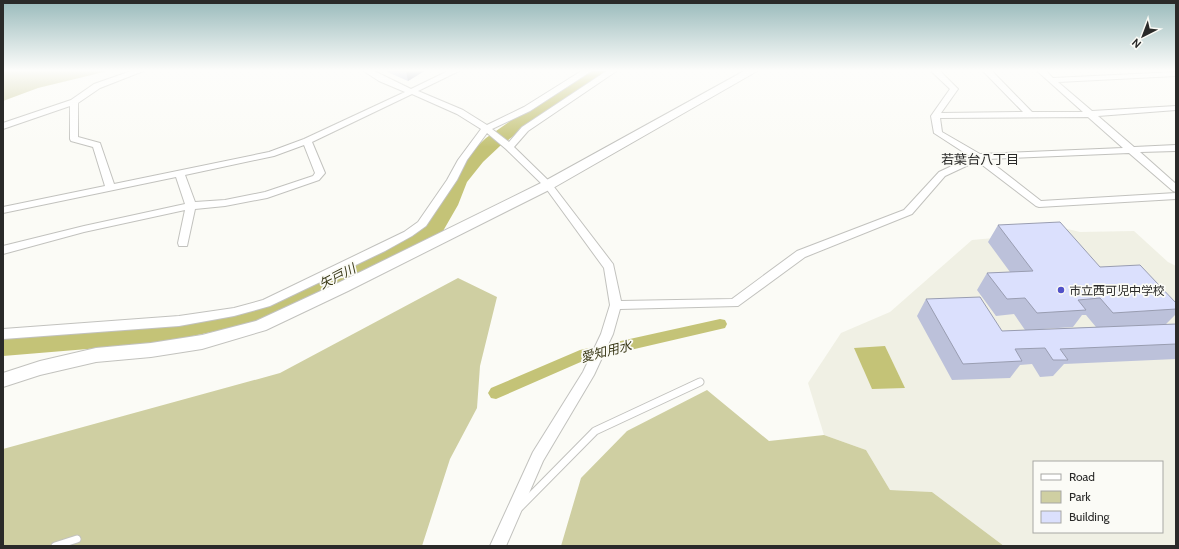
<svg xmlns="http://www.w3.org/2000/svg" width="1179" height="549" font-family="Cabin,'Noto Sans JP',sans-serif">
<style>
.built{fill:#f0f0e4;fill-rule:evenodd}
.green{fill:#cfcfa2}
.water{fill:#c4c377}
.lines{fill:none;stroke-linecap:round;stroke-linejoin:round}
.canal{fill:#c4c377;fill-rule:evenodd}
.river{fill:#c4c377;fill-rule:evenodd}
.lane-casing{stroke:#c2c2be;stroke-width:9}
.street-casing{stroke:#c2c2be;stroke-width:2}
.secondary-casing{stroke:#c2c2be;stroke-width:2}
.lane{stroke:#fff;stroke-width:7}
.street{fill:#fff;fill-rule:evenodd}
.secondary{fill:#fff;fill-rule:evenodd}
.wall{fill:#bcc1da;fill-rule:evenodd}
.shaded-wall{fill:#999db1}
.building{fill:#dbe0fd;stroke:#999db1}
.poi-dot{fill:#5151c8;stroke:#fbfbf6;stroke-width:1.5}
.labels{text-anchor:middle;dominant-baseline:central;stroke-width:3.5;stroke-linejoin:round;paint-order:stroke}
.poi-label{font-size:12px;fill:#2a2a29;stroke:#fbfbf6;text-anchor:start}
.neighbourhood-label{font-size:13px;fill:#2a2a29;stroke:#fbfbf6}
.water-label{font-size:13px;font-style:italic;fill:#3b3a19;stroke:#fbfbf6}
</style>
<rect width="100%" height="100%" fill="#fbfbf6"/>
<path class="built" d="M1043,223l37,9 54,-1 34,31 8,4v280h-172l-72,-54 -42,-2 -24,-40 -42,-15 -16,-52 33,-50 49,-21 82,-72 65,-6zM1034,462h128v70h-128z"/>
<path class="green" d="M3,70h109l-74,18 -35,13z
M458,278l39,19 -17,69 -3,42 -27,51 -28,87h-419v-97l277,-76z
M707,390l62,51 55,-6 42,15 24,40 42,2 72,54h-443l20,-68 46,-47z"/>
<path class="water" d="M885,346l20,42 -33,1 -18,-41z"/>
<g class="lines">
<path class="canal" d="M720,319l5,1 2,4 -2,4 -142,33 -87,38 -5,-1 -3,-5 3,-5 89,-38z"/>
<path class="river" d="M589,70h20l-2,3 -69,45 -38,28 -17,16 -16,20 -9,23 -19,33 -63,28 -86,45 -50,15 -80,17 -157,13v-20l157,-13 80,-15 35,-10 85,-44 63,-26 15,-23 10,-24 21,-27 17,-16 40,-28z"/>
<g class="lane-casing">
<path id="lane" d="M520,507l75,-76 105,-49
M55,546l22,-7"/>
</g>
<g class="street-casing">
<path id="street" d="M134,70h12l-46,18 -22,15v34l22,6 14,41 155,-32 35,-13 101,-47 -26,-11 -17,-11h10l39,19 39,-19h11l-43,21 45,19 24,15 37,-18 59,-37h10l-63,41 -38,18 17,13 13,-15 86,-57h10l-90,61 -14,16 37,36 62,81 8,37 111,-2 65,-48 107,-41 35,-38 32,-15 -37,-24 -3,-17 19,-27 -20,-19h9l19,19 -17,24 82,-1 -41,-42h9l41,42h51l-47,-42h9l8,8 123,-6v4l-118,6 34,29 84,-5v4l-78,6 36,31 42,-2v6l-36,1 36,32v8l-3,-1 -44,-38 -142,6 54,42 135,-8v6l-137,8 -3,-1 -59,-45 -32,15 -33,38 -107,43 -67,49 -118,3 -7,25 -19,41 -51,86 -37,85h-16l43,-94 50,-80 18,-38 9,-29 -6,-37 -59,-81 -39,-38 -19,-16 -20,27 -10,20 -31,46 -14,10 -27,15 -115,55 -36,10 -55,10 -176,13v-10l176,-13 55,-8 29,-8 114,-55 27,-13 14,-10 29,-42 11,-20 23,-31 -24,-15 -45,-20 -100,48 13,31 -6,7 -52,18 -42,8 -30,3 -8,37h-8l-1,-3 7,-33 -101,22 -81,22v-8l81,-20 101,-22 -9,-27 -173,36v-6l102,-21 -12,-39 -22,-6 -1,-2v-33l-67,23v-6l68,-23 23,-16zM1088,117l35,31 -143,6 -38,-22 -2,-14zM304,145l11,28 -2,3 -48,16 -40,8 -30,2 -10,-27 89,-19z"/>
</g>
<g class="secondary-casing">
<path id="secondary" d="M746,70h13l-206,118 -205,103 -82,39 -64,19 -51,8 -55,5 -56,13 -37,12v-14l37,-12 56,-13 55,-5 51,-8 54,-14 82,-38 205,-101z"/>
</g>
<use href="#lane" class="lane"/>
<use href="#street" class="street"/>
<use href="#secondary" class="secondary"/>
</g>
<path class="wall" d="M383,70h43l-18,11z
M998,225l102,42 76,36v11l-10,10h10v35l-112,5 -11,12 -13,1 -8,-13 -12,1 -10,13 -58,2 -35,-64 9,-17 76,32 23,-1 -11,-16 -18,2 -19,-26 10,-17 23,-1 -22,-30zM1082,315h4l10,12 -68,3 45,-3z"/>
<path class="shaded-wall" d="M406,70h20l-18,11z"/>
<path class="building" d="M1060,222l40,45 40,-2 36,38v6l-63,4 -13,-15 -22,2 8,10 -49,3 -12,-15 -18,1 -20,-26 46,-2 -35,-46z
M980,297l22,34 174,-7v20l-116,5 8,11h-15l-8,-12 -30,1 7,12 -59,3 -37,-65z"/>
<linearGradient id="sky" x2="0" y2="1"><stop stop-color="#99babb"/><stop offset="0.48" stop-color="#fdfdfb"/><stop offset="1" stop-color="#fdfdfb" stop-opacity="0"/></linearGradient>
<rect width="1179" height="147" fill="url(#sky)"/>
<circle class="poi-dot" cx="1061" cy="290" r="4"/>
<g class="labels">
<g class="poi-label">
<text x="1069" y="290">市立西可児中学校</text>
</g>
<g class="neighbourhood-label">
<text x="980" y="159">若葉台八丁目</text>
</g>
<g class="water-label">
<text transform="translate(337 276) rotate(-27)">矢戸川</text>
<text transform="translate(606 351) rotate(-14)">愛知用水</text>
</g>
</g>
<rect width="1179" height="549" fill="none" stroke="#2a2a29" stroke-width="8"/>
<rect x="1033" y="461" width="130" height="72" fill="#fbfbf6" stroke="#a7a7a4"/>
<rect x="1041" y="474" width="20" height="6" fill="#ffffff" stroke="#a7a7a4"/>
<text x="1069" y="481" font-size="12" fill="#2a2a29">Road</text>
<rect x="1041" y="491" width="20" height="12" fill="#cfcfa2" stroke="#a7a7a4"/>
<text x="1069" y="501" font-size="12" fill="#2a2a29">Park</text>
<rect x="1041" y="511" width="20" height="12" fill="#dbe0fd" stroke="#a7a7a4"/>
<text x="1069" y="521" font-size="12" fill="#2a2a29">Building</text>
<g transform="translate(1143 36) rotate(222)" stroke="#fbfbf6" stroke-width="3" paint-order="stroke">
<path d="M0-3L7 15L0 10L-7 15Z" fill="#2a2a29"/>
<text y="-6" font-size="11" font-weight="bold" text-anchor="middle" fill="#2a2a29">N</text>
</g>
</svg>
